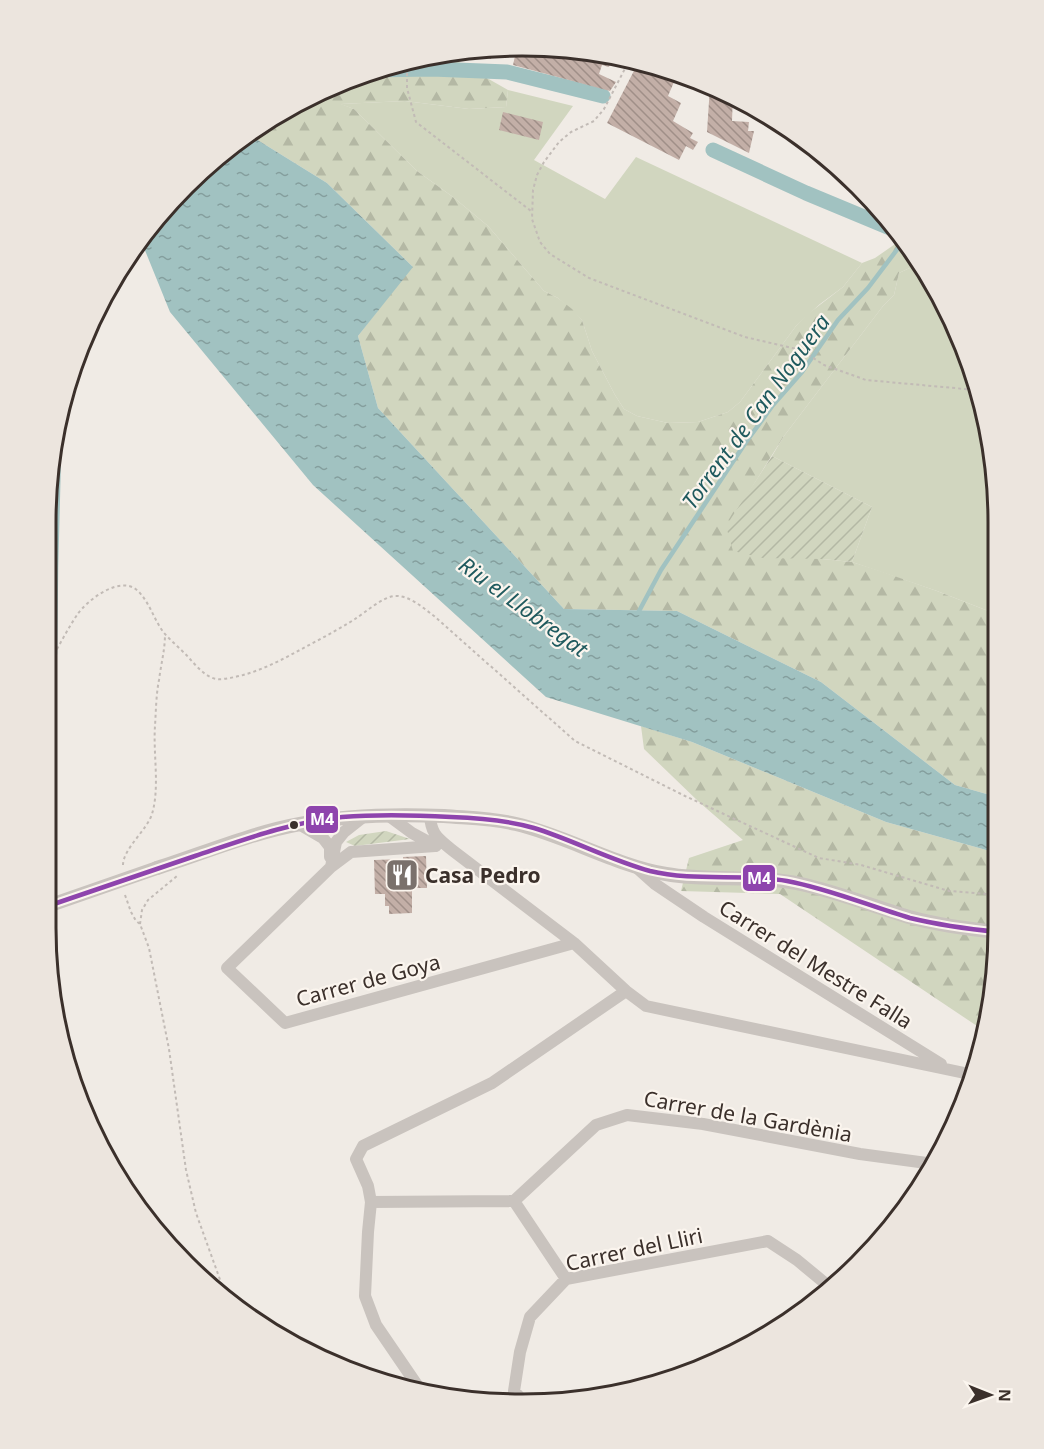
<svg xmlns="http://www.w3.org/2000/svg" width="1044" height="1449" font-family="'Noto Sans',sans-serif">
<style>
.grass{fill:#d1d6bf}
.forest{fill:url(#forest-firs)}
.garden{fill:url(#garden-furrows)}
.water{fill:url(#water-ripples)}
.lines{fill:none;stroke-linecap:round;stroke-linejoin:round}
.stream{stroke:#a1c2c1;stroke-width:4.5}
.canal{stroke:#a1c2c1;stroke-width:15}
.building{fill:url(#building-back-hatch)}
.path{stroke:#c2bbb6;stroke-width:2;stroke-dasharray:3 3;stroke-linecap:butt}
.minor{stroke:#c9c3be;stroke-width:12}
.tertiary{stroke:#c9c3be;stroke-width:14}
.tertiary-bridge{stroke:#c9c3be;stroke-width:14}
.bus-1-casing{stroke:#fbf5ee;stroke-width:9}
.bus-1{stroke:#8e44ad;stroke-width:4.5}
.bus-dot{fill:#3b302b;stroke:#fbf5ee;stroke-width:2}
.labels{text-anchor:middle;dominant-baseline:central;stroke-width:4.5;stroke-linejoin:round;paint-order:stroke}
.poi-label{font-size:21px;font-weight:bold;fill:#3b302b;stroke:#fbf5ee;text-anchor:start}
.street-label{font-size:21px;fill:#3b302b;stroke:#fbf5ee}
.water-label{font-size:22px;font-style:italic;fill:#1f5a5e;stroke:#fbf5ee}
.rim{fill:none;stroke:#3b302b;stroke-width:3}
.line-badge{stroke:#fbf5ee;stroke-width:2}
.badge-label{font-size:16px;text-anchor:middle;font-weight:bold;fill:#fff}
</style>
<defs>
<pattern id="forest-firs" width="22" height="20" patternUnits="userSpaceOnUse" patternTransform="scale(1.5)"><rect width="22" height="20" fill="#d1d6bf"/><path d="M5 1l3.5 6h-7zM16 11l3.5 6h-7z" fill="#b4b8a4"/></pattern>
<pattern id="garden-furrows" width="10" height="10" patternUnits="userSpaceOnUse" patternTransform="scale(1.5)"><rect width="10" height="10" fill="#d1d6bf"/><path d="M-1 1l2-2M0 10L10 0M9 11l2-2" fill="none" stroke="#b4b8a4"/></pattern>
<pattern id="water-ripples" width="26" height="14" patternUnits="userSpaceOnUse" patternTransform="scale(1.5)"><rect width="26" height="14" fill="#a1c2c1"/><path d="M2 4q2-2 4 0t4 0M15 11q2-2 4 0t4 0" fill="none" stroke="#849e9d"/></pattern>
<pattern id="building-back-hatch" width="6" height="6" patternUnits="userSpaceOnUse" patternTransform="scale(1.5)"><rect width="6" height="6" fill="#c3afa7"/><path d="M-1 5l2 2M0 0l6 6M5-1l2 2" fill="none" stroke="#a08f88"/></pattern>
</defs>
<rect width="100%" height="100%" fill="#f0ebe5"/>
<path class="grass" d="M508,90l65,16 -39,54 71,39 31,-42 226,106 -19,24 -23,17 -24,22 -56,76 -12,10 -30,10 -30,1 -31,-7 -13,-7 -9,-14 -23,-44 -10,-31 -24,-22 -14,-7 -56,-65 -35,-29 -36,-26 -63,-62 -14,-5 65,-3 64,8 37,-2z
M916,265l47,74 32,120 1,155 -59,-23 -85,-29 20,-55 -100,-51 12,-20 99,-130 11,-11 5,-22z"/>
<path class="forest" d="M443,53l65,37 -2,17 -37,2 -64,-8 -64,3 13,5 63,62 36,26 35,29 56,65 14,7 14,11 10,11 10,31 23,44 9,14 13,7 31,7 30,-1 30,-10 12,-10 56,-76 12,-12 35,-27 19,-24 13,-5 23,-16 1,-4 17,27 -17,8 -5,22 -11,11 -99,130 -57,91 95,32 30,3 28,9 57,20 59,23 1,183 -42,-12 -134,-103 -144,-71 -113,-2 -186,-201 -20,-72 54,-70 -85,-83 -79,-49 36,-25 85,-39z
M641,726l51,16 194,80 111,31 1,105 -11,68h-10l-197,-132 -99,-3 8,-33 54,-18 -44,-38 -55,-53z"/>
<path class="garden" d="M772,456l100,51 -20,55 -30,-3 -59,-1 -30,-7 -7,-25z
M386,831l24,8 -55,7 -9,-4 13,-7z"/>
<path class="water" d="M248,134l79,49 86,84 -55,69 20,72 186,201 113,2 144,71 134,103 42,12v56l-111,-31 -194,-80 -146,-45 -233,-212 -143,-173 -28,-69 66,-80z"/>
<g class="lines">
<path class="stream" d="M638,613l23,-43 85,-128 27,-37 29,-33 36,-52 30,-32 34,-45
M45,769l3,-54 7,-62 1,-85 4,-155
M61,1049l9,13 6,22"/>
<path class="canal" d="M369,70l63,-1 75,3 96,24
M713,150l93,43 89,37"/>
</g>
<path class="building" d="M554,46l58,10 -3,11 -7,-2 -3,9 17,8 -6,9 -97,-26 4,-18z
M477,48h16l-2,11 -33,-9z
M450,51v3l-19,6v-4z
M646,61l40,16 -1,4 -21,-10 -2,5 12,6 -6,14 13,7 -8,18 20,12 -3,5 8,4 -5,8 -7,-4 -7,14 -72,-37 30,-58z
M710,86l23,8 -1,27 17,1 -1,9h6l-5,22 -42,-21z
M503,112l40,10 -4,18 -40,-10z
M426,856l1,32h-15v25l-23,1v-8h-4v-12h-10l-1,-34 29,-1v-2z"/>
<g class="lines">
<path class="path" d="M630,59l-26,50 -10,12 -23,11 -12,10 -15,20 -7,13 -4,15 -1,29 8,23 10,12 39,24 156,59 56,13 23,15 42,15 110,10
M407,61v27l9,34 115,89
M45,670c11,-18 20,-37 32,-55 10,-15 44,-41 61,-24 12,12 16,29 26,42 8,9 18,17 26,26 9,10 19,22 33,20 33,-4 60,-20 88,-35 15,-8 30,-16 44,-25 11,-7 26,-21 39,-23 15,-1 28,11 40,20l141,125 110,55 134,62 42,7 88,26 49,4
M123,865c0,-16 24,-35 29,-51 8,-27 1,-60 3,-88 1,-15 1,-31 4,-46 2,-16 6,-30 6,-46
M125,895l6,17 5,9 4,3 9,24 20,101 17,121 10,43 31,86
M140,924l2,-14 6,-10 29,-24"/>
<path class="minor" d="M430,815c1,20 8,23 22,35l122,93 52,48 20,15 328,69
M389,816l23,17 24,13
M299,824l24,14 7,9v10
M435,846l-84,6 -20,15 -104,101 58,55 289,-80
M331,867l5,-25 8,-10 19,-15
M636,867l19,17 49,33 237,147
M514,1201l82,-76 31,-10 76,9 157,30 74,10
M371,1202l143,-1 52,78
M419,1388l-43,-63 -11,-29 3,-64 3,-30 -3,-16 -12,-27 7,-13 129,-63 134,-92
M522,1400l-8,-9 6,-39 10,-35 36,-38 202,-38 29,19 35,29"/>
<path class="tertiary" d="M157,868c47,-15 94,-35 143,-44 46,-9 96,-10 144,-8 24,2 48,2 72,8 51,12 98,41 150,50 44,8 90,0 135,10 36,8 72,22 108,33 29,8 59,12 89,15"/>
<path class="tertiary-bridge" d="M45,907l112,-39"/>
<g class="bus-1-casing">
<path id="bus-1" d="M45,907c50,-17 100,-34 150,-51 48,-16 96,-34 147,-39 37,-3 73,-2 109,0 28,1 56,3 83,11 39,12 76,32 116,43 45,11 92,2 137,10 43,8 82,25 123,37 29,7 58,11 88,14"/>
</g>
<use href="#bus-1" class="bus-1"/>
</g>
<defs>
<g id="restaurant-square" transform="scale(1.725)"><rect x="-9" y="-9" width="18" height="18" rx="4" fill="#7a716c" stroke="#fbf5ee"/><path d="M-5-6h1v4h1v-4h1v4h1v-4h1v5L-1.5 .5V6h-2V.5L-5-1ZM5-6V6H3V1.5H1.5Q1.5-4 5-6Z" fill="#fff"/></g>
</defs>
<g fill-rule="evenodd">
<use href="#restaurant-square" x="402" y="875"/>
</g>
<circle class="bus-dot" cx="294" cy="825" r="5"/>
<g class="labels">
<g class="poi-label">
<text x="425" y="875">Casa Pedro</text>
</g>
<g class="street-label">
<text transform="translate(816 964) rotate(32)">Carrer del Mestre Falla</text>
<text transform="translate(368 980) rotate(-15)">Carrer de Goya</text>
<text transform="translate(748 1116) rotate(10)">Carrer de la Gardènia</text>
<text transform="translate(634 1249) rotate(-12)">Carrer del Lliri</text>
</g>
<g class="water-label">
<text transform="translate(755 411) rotate(-54)">Torrent de Can Noguera</text>
<text transform="translate(524 606) rotate(36)">Riu el Llobregat</text>
</g>
</g>
<path d="M0 0H1044V1449H0ZM522 56H522A466 466 0 0 1 988 522V928A466 466 0 0 1 522 1394H522A466 466 0 0 1 56 928V522A466 466 0 0 1 522 56Z" fill="#ece5de" fill-rule="evenodd"/>
<path class="rim" d="M522 56H522A466 466 0 0 1 988 522V928A466 466 0 0 1 522 1394H522A466 466 0 0 1 56 928V522A466 466 0 0 1 522 56Z"/>
<g class="line-badge">
<rect x="305" y="805" width="34" height="29" rx="6" fill="#8e44ad"/>
<rect x="742" y="864" width="34" height="28" rx="6" fill="#8e44ad"/>
</g>
<g class="badge-label">
<text x="322" y="825">M4</text>
<text x="759" y="884">M4</text>
</g>
<g transform="translate(990 1395) rotate(91)" stroke="#fbf5ee" stroke-width="4.5" paint-order="stroke">
<path d="M0-4.5L10 22L0 15L-10 22Z" fill="#3b302b"/>
<text y="-9" font-size="16" font-weight="bold" text-anchor="middle" fill="#3b302b">N</text>
</g>
</svg>
